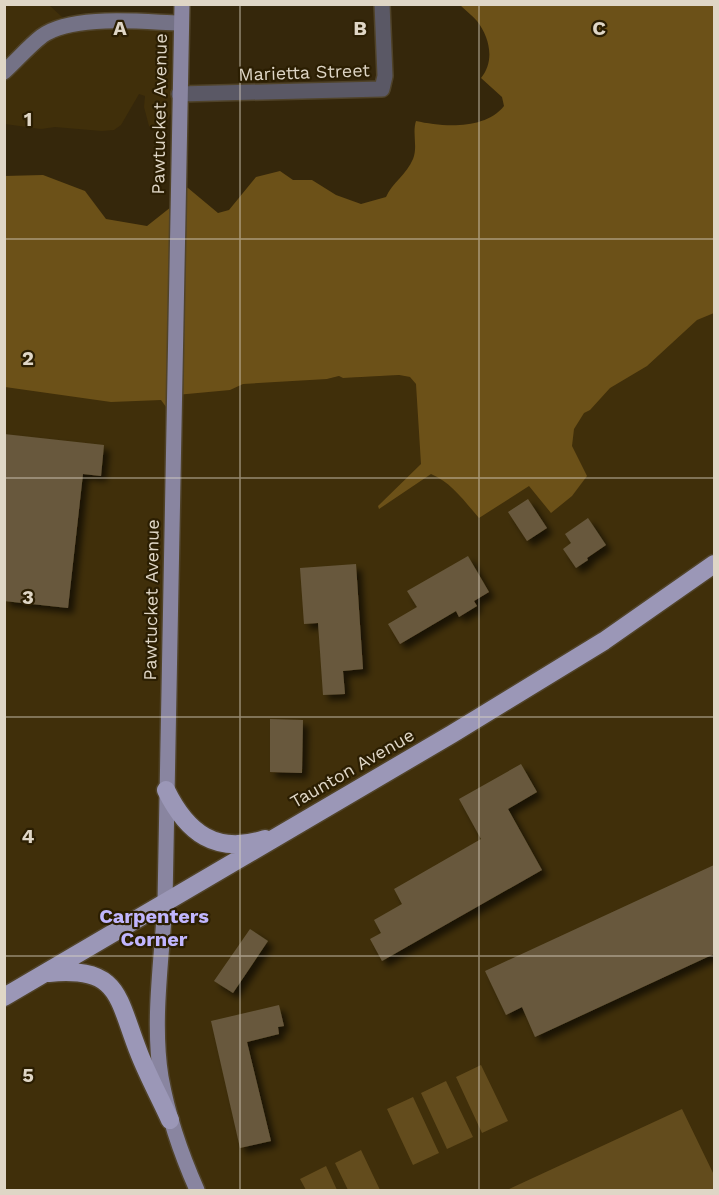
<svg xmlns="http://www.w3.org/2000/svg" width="719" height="1195" font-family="'Work Sans',sans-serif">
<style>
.built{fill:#402f0a}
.green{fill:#634c1d}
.forest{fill:#6c5118}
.building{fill:#68593d;filter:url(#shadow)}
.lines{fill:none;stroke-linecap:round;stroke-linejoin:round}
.street-casing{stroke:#504329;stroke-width:18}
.secondary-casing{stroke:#504329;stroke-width:18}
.primary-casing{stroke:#504329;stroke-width:18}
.highway-casing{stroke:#504329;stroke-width:21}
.street{stroke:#5a5865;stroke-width:15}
.secondary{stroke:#747286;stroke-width:15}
.primary{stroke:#8985a0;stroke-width:15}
.highway{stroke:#9b97b7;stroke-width:18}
.grid{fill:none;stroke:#dfd6c6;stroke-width:1.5;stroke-opacity:0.55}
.labels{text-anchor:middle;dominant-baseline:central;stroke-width:4.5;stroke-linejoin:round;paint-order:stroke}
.street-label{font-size:18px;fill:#dfd6c6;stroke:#2b1e02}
.neighbourhood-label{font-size:20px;font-weight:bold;fill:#c1b6fe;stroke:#2b1e02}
.grid-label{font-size:20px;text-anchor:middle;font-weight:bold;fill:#dfd6c6;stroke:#2b1e02;stroke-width:4.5;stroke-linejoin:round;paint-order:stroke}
</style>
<defs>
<filter id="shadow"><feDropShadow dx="5.5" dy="5.5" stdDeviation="3" flood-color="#0009"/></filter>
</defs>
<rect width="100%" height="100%" fill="#35270b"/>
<path class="built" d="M4,5h45l25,23 107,2 -7,78 -11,21 -6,4 -8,-7 -5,-19 1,-11 -6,-2 -18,31 -7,5 -12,1 -47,-4 -14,2 -36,-5z
M714,271v919h-709l-1,-822 323,11 12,-3 5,2 55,-3 11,2z"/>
<path class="green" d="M481,1065l27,56 -26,12 -26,-56z
M446,1081l27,56 -26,12 -26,-56z
M413,1097l26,56 -26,12 -26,-56z
M682,1109l32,66v15h-207z
M361,1150l19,40h-32l-13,-27z
M326,1166l11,24h-31l-6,-11z"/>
<path class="forest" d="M460,5h254v308l-17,7 -50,46 -37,22 -20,22 -6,3 -10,16 -2,17 15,30 -15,20 -21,17 -22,-27 -50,32c-14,-16 -28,-36 -48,-44l-52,35 -1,-3 43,-42 -5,-80 -6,-7 -11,-2 -56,3 -4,-2 -12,3 -84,5 -13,6 -54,5 -7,16 -8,-11 -50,2 -106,-15 -1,-211 39,-1 42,16 21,28 41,7 24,-19 10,-22 7,3 30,25 11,-3 27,-33 24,-6 13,9h19l24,15 25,9 25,-7c6,-14 21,-23 27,-38 5,-12 -1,-26 3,-38 27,6 69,9 88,-15l-2,-9 -21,-19c14,-17 9,-40 -4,-57 -5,-6 -12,-11 -17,-16z"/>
<path class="building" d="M4,434l100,11 -3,31 -18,-2 -15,134 -64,-7z
M528,499l19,29 -20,13 -19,-29z
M588,518l18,27 -19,13 1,2 -12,8 -13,-19 8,-6 -6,-9z
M468,556l21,36 -15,9 3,5 -18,11 -3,-6 -56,33 -12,-20 29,-17 -10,-16z
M356,564l7,105 -20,2 2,23 -22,1 -5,-72 -14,1 -4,-56z
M270,719l33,1 -1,53 -32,-1z
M521,764l16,28 -29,17 34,61 -160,91 -12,-22 11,-6 -7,-13 28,-16 -8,-15 87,-50 -22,-40z
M714,865v89l-179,83 -13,-30 -16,8 -21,-44z
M250,929l18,12 -35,52 -19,-12z
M279,1005l5,21 -6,1 1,7 -32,8 24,99 -31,7 -29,-127z"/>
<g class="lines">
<g class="street-casing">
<path id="street" d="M179,94l203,-5 3,-13 -3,-72"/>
</g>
<g class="secondary-casing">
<path id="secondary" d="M4,72c13,-12 25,-26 38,-36 30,-22 101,-14 138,-13"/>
</g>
<g class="primary-casing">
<path id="primary" d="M182,4l-17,898c-3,56 -13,119 -4,175 7,39 20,77 36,113"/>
</g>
<g class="highway-casing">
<path id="highway" d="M166,790c21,43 50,65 99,49
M49,973c72,-7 68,25 90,80 9,23 21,45 31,67
M4,997l448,-263 152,-93 110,-77"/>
</g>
<use href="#street" class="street"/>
<use href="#secondary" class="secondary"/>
<use href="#primary" class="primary"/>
<use href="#highway" class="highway"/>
</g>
<path class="grid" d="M240,4v1186M479,4v1186M4,239h710M4,478h710M4,717h710M4,956h710"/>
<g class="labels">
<g class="street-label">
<text transform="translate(304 72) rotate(-2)">Marietta Street</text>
<text transform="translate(159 114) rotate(-89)">Pawtucket Avenue</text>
<text transform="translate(151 600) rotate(-89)">Pawtucket Avenue</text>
<text transform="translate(352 768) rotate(-30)">Taunton Avenue</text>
</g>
<g class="neighbourhood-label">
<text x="154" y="916">Carpenters<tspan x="154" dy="23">Corner</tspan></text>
</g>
</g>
<g class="grid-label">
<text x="120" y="35">A</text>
<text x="360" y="35">B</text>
<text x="599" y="35">C</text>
<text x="28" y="126">1</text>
<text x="28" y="365">2</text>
<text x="28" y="604">3</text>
<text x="28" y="843">4</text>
<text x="28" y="1082">5</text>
</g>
<rect width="719" height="1195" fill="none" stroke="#dfd6c6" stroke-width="12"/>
</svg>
